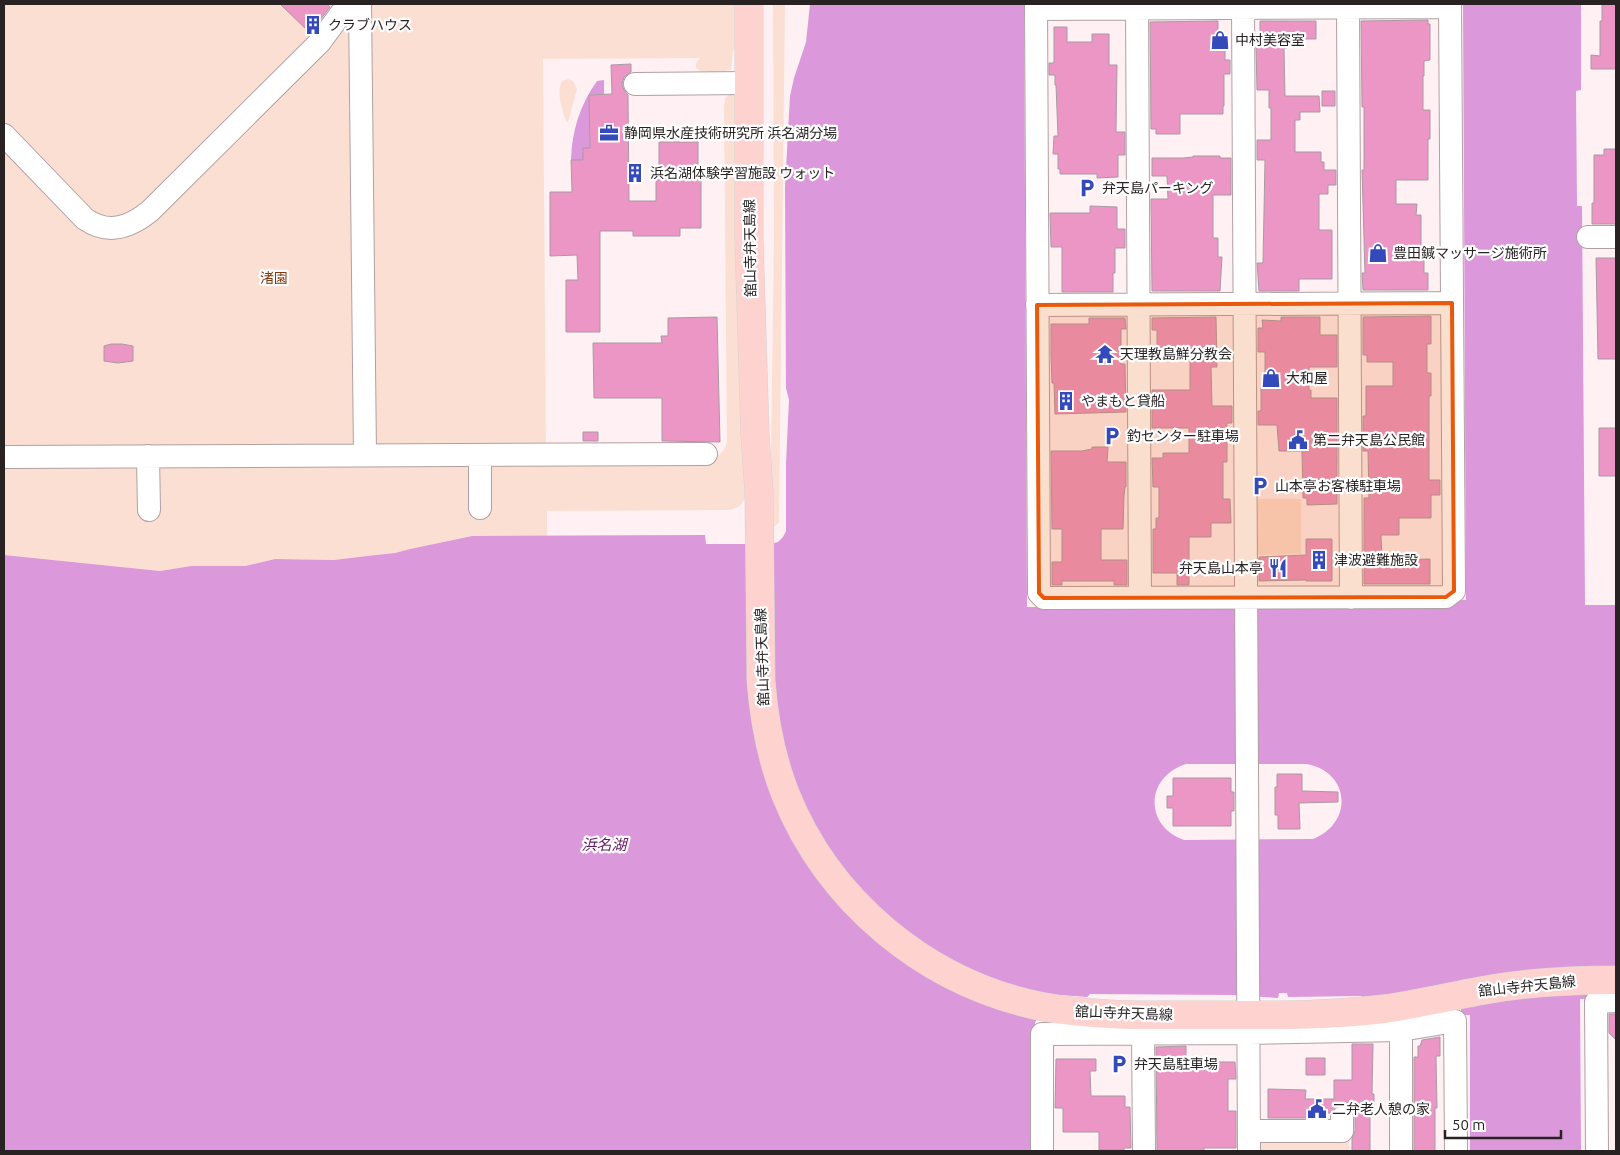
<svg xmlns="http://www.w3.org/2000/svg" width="1620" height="1155" font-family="Ubuntu,'Noto Sans JP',sans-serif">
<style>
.green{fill:#fcdfd3}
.water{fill:#db98da;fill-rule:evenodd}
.building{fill:#ec96c5;stroke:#a99aa2}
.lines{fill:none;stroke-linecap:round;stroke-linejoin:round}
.minor-casing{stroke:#b1a0a3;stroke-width:24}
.major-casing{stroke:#d4d3d3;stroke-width:29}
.minor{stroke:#fff;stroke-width:22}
.major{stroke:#fed2ce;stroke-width:28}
.marked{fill:#e8590c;fill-opacity:0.2;stroke:#e8590c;stroke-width:4;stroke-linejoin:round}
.labels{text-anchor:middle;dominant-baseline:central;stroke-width:4.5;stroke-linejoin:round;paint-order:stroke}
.poi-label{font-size:14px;fill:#282223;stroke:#fff;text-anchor:start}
.street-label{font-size:14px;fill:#282223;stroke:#fff}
.park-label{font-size:14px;fill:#84360d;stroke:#fff}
.water-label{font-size:15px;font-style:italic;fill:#651566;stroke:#fff}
</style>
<rect width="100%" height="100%" fill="#fff0f3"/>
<path class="green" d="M4,4h735l-1,37 -5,10 -2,18c-4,3 -28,5 -32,1 -4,-2 -3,-4 -3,-7l4,-5 -157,1 3,395 164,4c10,-2 14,-6 17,-16l-3,-336 1,-7 4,-5h6l4,5 7,395c-3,10 -6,13 -16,16l-183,1v25h-75l-62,13 -15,4 -61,7 -59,-1 -30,7h-54l-31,5 -156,-16z
M773,4h12l-6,518 -5,5 -4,-5 4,-282z
M568,79l5,2 4,8 -9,33 -2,-1c-4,-11 -10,-29 -4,-40z
M1255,499h46v55l-46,1z
M1349,1136v15h-92v-14z"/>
<path class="water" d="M810,4h214l3,603 422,-1 10,-6h7l-3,-596h118v86l-5,1 1,115h5l3,399h31v363l-26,31h-10l1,152h-111v-136h-9v-6l-6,-25 -92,15 -2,-3 -73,1 -1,-4h-8l-1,5 -44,-3 -144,-1 -3,3 -40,-3 -12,29v128h-1031v-596l156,16 31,-5h54l30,-7 59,1 33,-4 28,-3 15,-4 62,-13 233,-1 1,9h65l7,-2 5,-5 3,-6v-68l3,-63 -3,-12 -1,-201 5,-91 4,-18 12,-36zM1186,764h121c43,8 47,59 6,75l-129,1c-40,-14 -39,-63 2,-76z
M604,80v14l-15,1 1,53h-7v12h-12c1,-30 9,-55 26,-79z"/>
<path class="building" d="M280,4h47l3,3 -20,26z
M1602,4h14v65h-25v-14l9,1v-35h2z
M1428,20v4h2v36l-6,1v15h-1v34h7v29h-2v41h-32v24h21l-1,11h5v33h3v25h4v17h-65l-1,-17h3l-3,-103h2v-63h-2l-1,-86z
M1218,21v15h7v24h5v14h-6v32h-1v8h-43v20h-24v-5h-5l-1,-107z
M1260,21h56v18h-29v9h-3l1,48h34l1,16h-20v8h-5v32h26v10h3v8h12v15h-8v9h-9v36h13v49h-33v12h-40l-2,-28h6l2,-103h-8v-20h14v-32h-2v-18h-12l-1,-45 3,-1v-3h1z
M1054,27h13v15h25v-8h17v31h8l-1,67h9v23h-7v22l-21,1v-4h-37v-5h-2v-15h-5l1,-18h4l-2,-51h-1v-10h-6v-12h5z
M631,64v8l-7,5 -2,7 2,6 4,5 1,106h27v-30h3v-29h39v37h3v49h-21v8h-47v-5h-33v101h-34v-52h12l-1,-25 -27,1v-64h22l-1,-32h12v-12h7l-1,-53 23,-1 -1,-29z
M1322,91h13v15h-13z
M1604,149h12v75h-24v-21h2v-48h10z
M1193,156h27v2h11v37h-18v43h5v19h4l-2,34h-68l-1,-92h17l-1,-23h-15v-18h31l10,-1z
M1090,206l27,1v22h8v19h-10v25h-2v19h-51v-45h-11l-1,-34h40z
M1596,258h20v101h-18z
M1431,316v28h-4v29h4v23h-2v84h11v15h-9v23h-32v17h-18l1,25 48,-1v25h-66v-86h5l-1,-47h-5v-35h3v-30h27v-24h-26v-7h-4v-38z
M717,317l3,125 -58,-1v-43h-68l-1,-55h69l-1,-7h7v-18z
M1216,317l1,50h-6l1,39h20v17h-5v39h-4v37h7l1,24h-20v14h-22v48h-12v-12h-24v-44h3v-11h3v-31h-6l-1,-29h11v-5h26v-25h-37v-38h38v-40h-33v-20h-5v-12z
M1281,317h39v18h17v32h-28v23h2v8h26v106l-30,1v-7h-4l-1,-47h-23l-2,-26h-19v-14h3v-23h4v-36h-7v-24h5l-1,-8 19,1z
M1089,318h36l1,11h-5v35h4l1,48 -71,2 -1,-31h-2l-1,-27v-32h38z
M111,344h11l11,2v15l-15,2 -14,-2v-15z
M1599,428h17v48h-17z
M583,432h15v9h-15z
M1092,447h16l-1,15h19v25h-1l-1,9 -1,33h-22v31h26v25h-13v-4h-52v4h-10v-23h10v-33h-10l-1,-78h31l10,-2z
M1306,539h26v42h-26v-1l-47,1v-24l47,-2z
M1277,774h25v17l36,1v10l-39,1 1,26h-22v-14h-3v-28h2z
M1173,778h58v14h3v19h-3v15h-58v-18h-6v-12h6z
M1609,1014h7v26l-7,-7z
M1440,1037v19h-4l1,52h-2v43h-21v-94h4v-11h2l2,-6z
M1352,1044h21l-1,50h2v16h-4v41h-18v-12l3,-8v-13l-2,-7 -5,-5 -6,-1 -6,1 -6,7h-3v5h-59v-29l38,1 -1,9h29v-19h18z
M1186,1046v12h3v1h26v3h20l1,17h-8v32h8v37h-32v3h-47l-1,-104z
M1306,1058h19v17h-19z
M1056,1059h40v12h-6l1,25h34v11h5l1,41h-7v2h-25v-18h-36v-24h-8z"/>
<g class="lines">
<g class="minor-casing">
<path id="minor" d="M360,4l5,451
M1036,4l3,589 5,5 402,-1 8,-6 -4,-587
M1137,4l3,594
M1243,4l6,1147
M1348,4l3,594
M1036,9l414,-2
M635,84l114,-1
M4,135l81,84c23,16 44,9 65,-8l170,-169 28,-38
M1588,237h28
M1037,305l415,-2
M480,455v53
M148,456l1,54
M4,457l702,-3
M1401,1030v121
M1143,1033l1,118
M1249,1131h93v-13
M1042,1151v-117l206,-1 153,-3 54,-9 1,130
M1597,1151l-1,-149 20,-1"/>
</g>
<g class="major-casing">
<path id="major" d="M749,4v236l6,194 4,58 2,189c3,39 10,76 24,112 43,108 140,189 254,213 57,11 114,9 172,9 57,0 115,1 172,-6 37,-5 72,-14 108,-20 41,-7 84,-9 125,-9"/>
</g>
<use href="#minor" class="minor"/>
<use href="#major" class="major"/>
</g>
<path class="marked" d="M1452,303l2,288 -8,6 -402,1 -5,-5 -2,-288z"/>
<defs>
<g id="building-bare" transform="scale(1.5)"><path d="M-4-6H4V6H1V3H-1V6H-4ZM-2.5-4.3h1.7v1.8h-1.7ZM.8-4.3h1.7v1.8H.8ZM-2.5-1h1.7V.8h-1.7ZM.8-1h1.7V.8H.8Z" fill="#344abb" stroke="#fff" stroke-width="2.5" paint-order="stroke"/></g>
<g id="shop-bare" transform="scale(1.5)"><path d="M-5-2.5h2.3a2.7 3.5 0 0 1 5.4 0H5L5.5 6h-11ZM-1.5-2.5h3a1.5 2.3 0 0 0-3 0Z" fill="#344abb" stroke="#fff" stroke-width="2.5" paint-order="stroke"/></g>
<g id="office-bare" transform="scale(1.5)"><path d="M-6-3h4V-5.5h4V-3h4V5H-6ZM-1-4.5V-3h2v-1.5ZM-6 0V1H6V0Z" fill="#344abb" stroke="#fff" stroke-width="2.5" paint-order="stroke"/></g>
<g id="parking-bare" transform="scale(1.5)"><path d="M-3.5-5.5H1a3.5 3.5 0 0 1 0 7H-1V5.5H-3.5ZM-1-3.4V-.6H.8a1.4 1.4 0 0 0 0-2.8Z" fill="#344abb" stroke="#fff" stroke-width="2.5" paint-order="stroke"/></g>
<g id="temple-bare" transform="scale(1.5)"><path d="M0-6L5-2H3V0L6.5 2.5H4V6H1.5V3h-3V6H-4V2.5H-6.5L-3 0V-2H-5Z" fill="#344abb" stroke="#fff" stroke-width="2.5" paint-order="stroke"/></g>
<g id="civic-bare" transform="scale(1.5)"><path d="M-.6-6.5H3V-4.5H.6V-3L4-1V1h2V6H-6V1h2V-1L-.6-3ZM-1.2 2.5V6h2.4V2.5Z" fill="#344abb" stroke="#fff" stroke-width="2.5" paint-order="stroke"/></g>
<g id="restaurant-bare" transform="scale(1.5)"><path d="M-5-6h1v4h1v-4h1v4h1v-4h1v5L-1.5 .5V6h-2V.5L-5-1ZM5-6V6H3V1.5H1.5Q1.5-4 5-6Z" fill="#344abb" stroke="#fff" stroke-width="2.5" paint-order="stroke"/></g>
</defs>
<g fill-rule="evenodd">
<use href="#building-bare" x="313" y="25"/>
<use href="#shop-bare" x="1220" y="40"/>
<use href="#office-bare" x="609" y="133"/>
<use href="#building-bare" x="635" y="173"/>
<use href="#parking-bare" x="1087" y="188"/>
<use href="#shop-bare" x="1378" y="253"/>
<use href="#temple-bare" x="1105" y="354"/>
<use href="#shop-bare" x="1271" y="378"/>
<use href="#building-bare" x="1066" y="401"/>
<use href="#parking-bare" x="1112" y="436"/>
<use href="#civic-bare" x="1298" y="440"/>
<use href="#parking-bare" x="1260" y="486"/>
<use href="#building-bare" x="1319" y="560"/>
<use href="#restaurant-bare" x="1278" y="568"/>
<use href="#parking-bare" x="1119" y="1064"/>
<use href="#civic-bare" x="1317" y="1109"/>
</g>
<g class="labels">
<g class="poi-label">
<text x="328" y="25">クラブハウス</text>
<text x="1235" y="40">中村美容室</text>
<text x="624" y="133">静岡県水産技術研究所 浜名湖分場</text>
<text x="650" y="173">浜名湖体験学習施設 ウォット</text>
<text x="1102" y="188">弁天島パーキング</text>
<text x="1393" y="253">豊田鍼マッサージ施術所</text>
<text x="1120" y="354">天理教島鮮分教会</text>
<text x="1286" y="378">大和屋</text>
<text x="1081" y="401">やまもと貸船</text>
<text x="1127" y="436">釣センター駐車場</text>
<text x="1313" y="440">第二弁天島公民館</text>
<text x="1275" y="486">山本亭お客様駐車場</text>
<text x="1334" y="560">津波避難施設</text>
<text x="1263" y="568" text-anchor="end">弁天島山本亭</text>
<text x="1134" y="1064">弁天島駐車場</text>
<text x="1332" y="1109">二弁老人憩の家</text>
</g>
<g class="street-label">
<text transform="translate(750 248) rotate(-91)">舘山寺弁天島線</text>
<text transform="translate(762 657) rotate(-92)">舘山寺弁天島線</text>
<text transform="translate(1527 986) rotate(-6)">舘山寺弁天島線</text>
<text transform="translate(1124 1013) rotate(2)">舘山寺弁天島線</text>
</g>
<g class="park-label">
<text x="274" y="278">渚園</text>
</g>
<g class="water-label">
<text x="604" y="844">浜名湖</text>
</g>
</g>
<rect width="1620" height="1155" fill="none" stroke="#282223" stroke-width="10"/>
<path d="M1445 1130v8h116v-8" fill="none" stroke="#282223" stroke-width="2.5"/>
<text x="1452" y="1130" font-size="15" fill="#282223" stroke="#ffffff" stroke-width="4" paint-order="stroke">50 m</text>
</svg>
